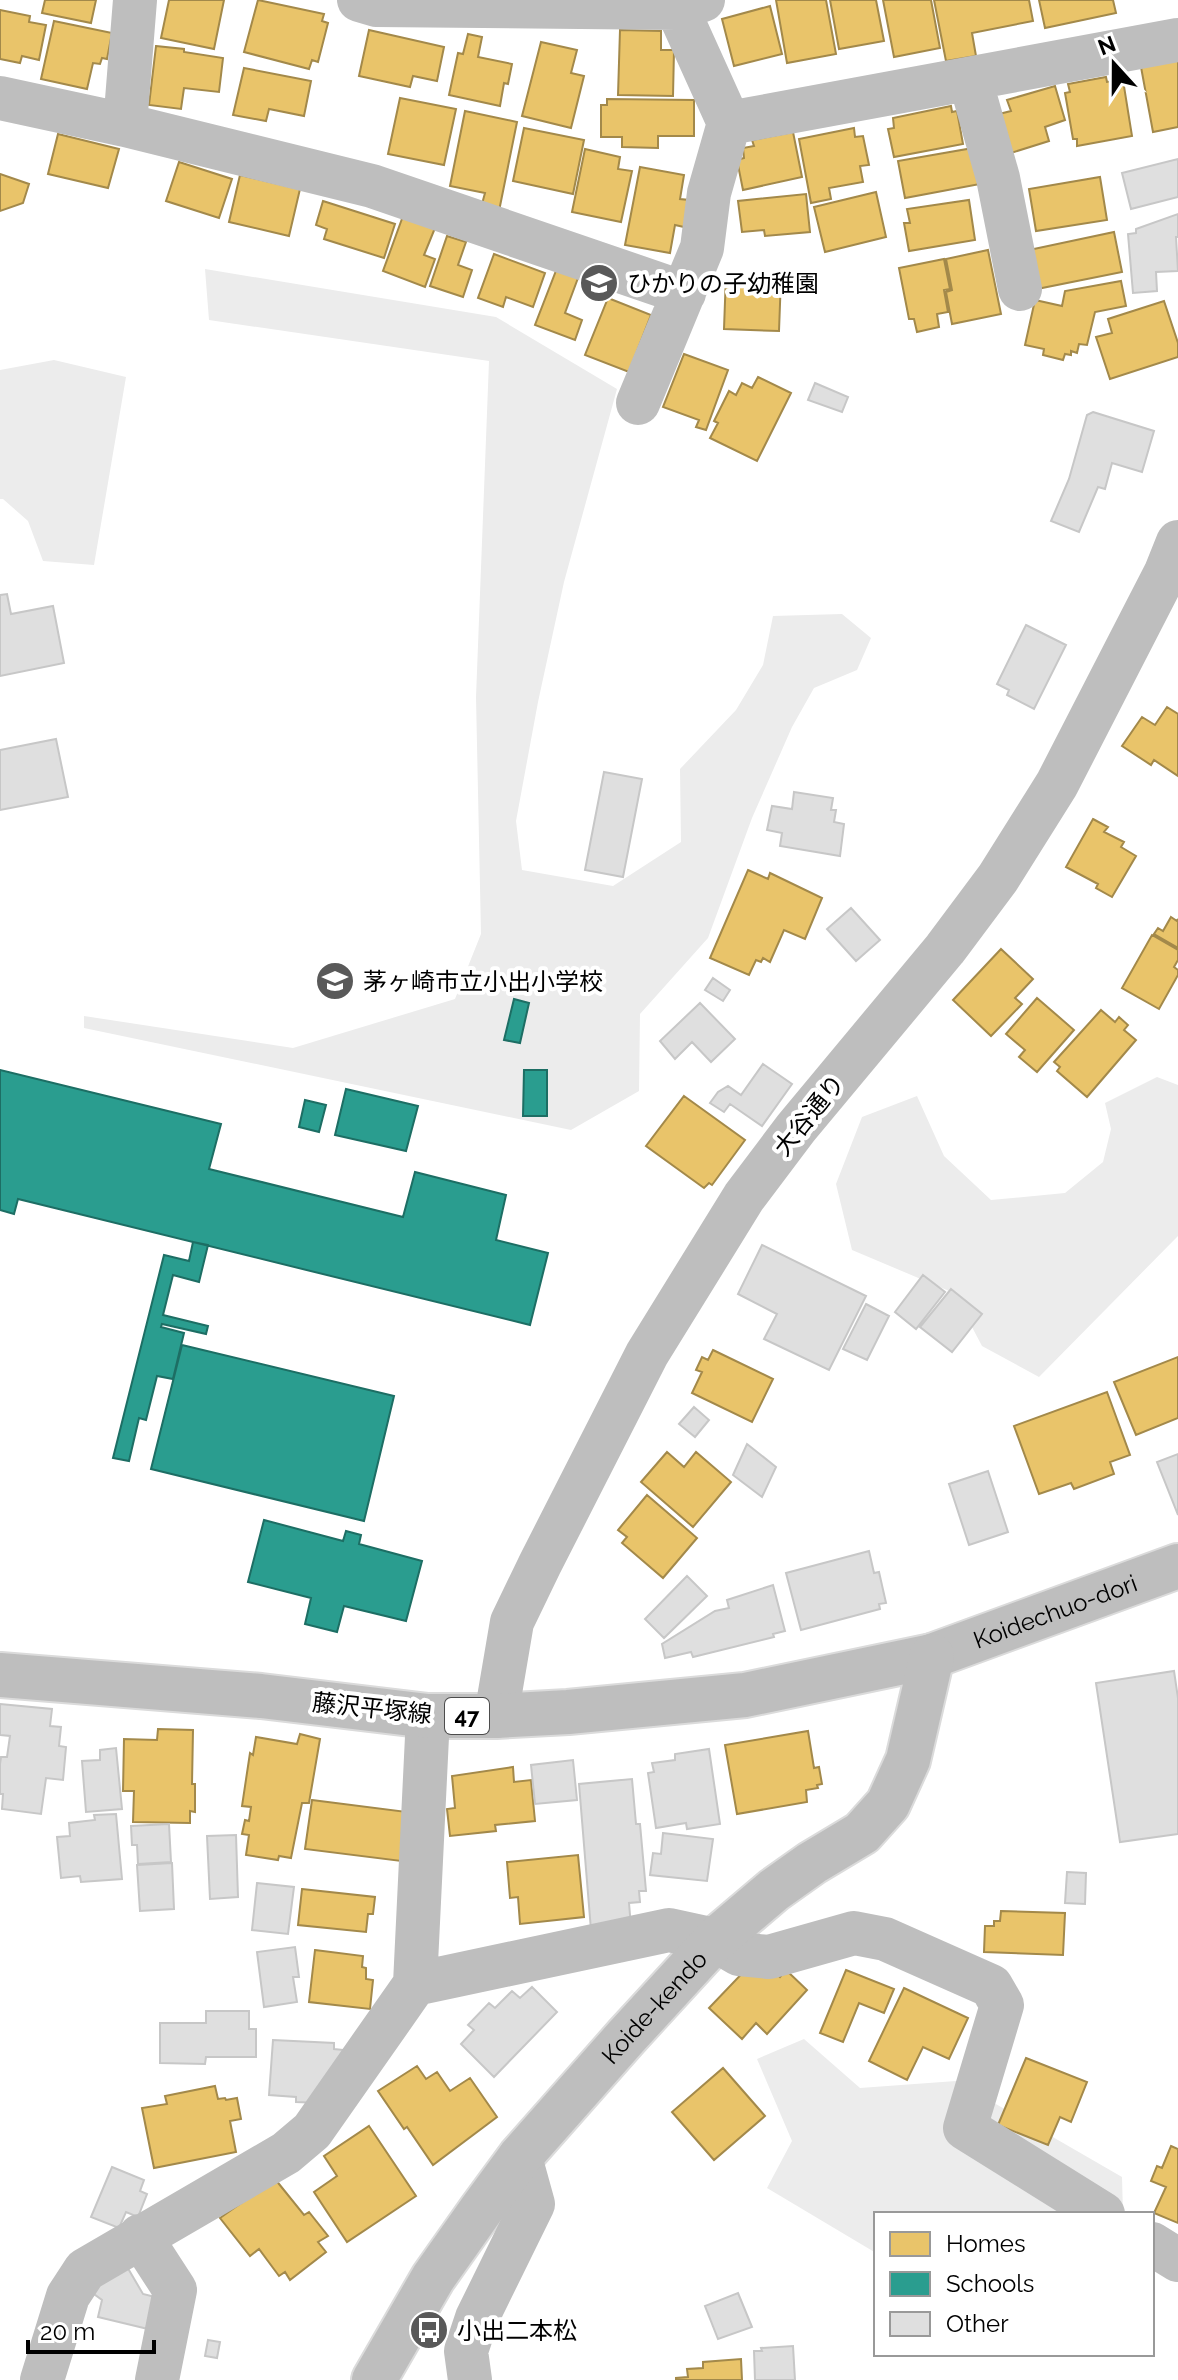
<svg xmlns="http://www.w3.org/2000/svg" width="1178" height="2380" font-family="Raleway,'Noto Sans JP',sans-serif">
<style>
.green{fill:#ececec}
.homes{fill:#e9c46a;stroke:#a3894a;stroke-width:2}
.schools{fill:#2a9d8f;stroke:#1d6e64;stroke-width:2}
.building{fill:#dfdfdf;stroke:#c7c7c7;stroke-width:2}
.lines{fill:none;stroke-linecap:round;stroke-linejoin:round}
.major-casing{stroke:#dbdbdb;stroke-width:48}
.minor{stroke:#bebebe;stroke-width:44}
.major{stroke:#bebebe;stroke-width:44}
.labels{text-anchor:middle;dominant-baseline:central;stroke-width:8;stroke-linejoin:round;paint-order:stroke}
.shield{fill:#fff;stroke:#4c4c4c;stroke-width:2}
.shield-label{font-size:22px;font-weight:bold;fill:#000}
.poi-label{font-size:24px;fill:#000;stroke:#fff;text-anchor:start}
.street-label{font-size:24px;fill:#000;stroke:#fff}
</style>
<rect width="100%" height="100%" fill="#fff"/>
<path class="green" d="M205,269l291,48 121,72 -53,193 -26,120 -22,119 6,49 91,16 68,-44 -1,-73 56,-59 27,-45 10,-49 69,-2 29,24 -14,32 -43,18 -22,39 -40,91 -44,120 -68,76 -1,77 -68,39 -487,-102v-12l209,32 162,-49 26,-65 -5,-237 13,-336 -280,-41z
M54,360l72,17 -32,188 -51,-4 -15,-40 -25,-22h-3v-129z
M1157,1077l21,8v151l-139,141 -57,-31 -28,-53 -102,-43 -16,-66 26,-67 55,-21 27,60 47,44 74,-7 38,-31 8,-33 -6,-26z
M804,2039l56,49 96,-7 166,96 1,37h-247v39l-109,-65 25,-47 -35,-82z"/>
<path class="homes" d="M45,0h51l-5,23 -49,-10z
M169,0h55l-10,49 -53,-11z
M258,0l66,14 -2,7 6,2 -10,39 -6,-2 -3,9 -65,-17z
M776,0h50l10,54 -49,9z
M830,0h46l8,41 -45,8z
M883,0h48l9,48 -46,9z
M934,0h95l4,21 -61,12 4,23 -30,5z
M1039,0h74l3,13 -71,15z
M770,6l12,48 -48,12 -12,-47z
M0,10l30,6 -1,6 17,3 -7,35 -17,-4 -2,7 -20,-4z
M54,21l58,12 -5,26 -5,-1 -2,6 -7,-1 -6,26 -46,-10z
M369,30l75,17 -7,34 -24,-5 -3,11 -51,-11z
M620,30l41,1v19h13l-1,46 -55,-1z
M468,34l14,3 -4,20 34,7 -4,20 -4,-1 -4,23 -51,-11 9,-42 5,1z
M541,42l36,8 -6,23 13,3 -13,52 -49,-12z
M156,46l28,3v3l39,6 -4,34 -35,-4 -3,21 -32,-4z
M1178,60v67l-25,5 -12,-65z
M244,68l67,13 -7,35 -35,-7 -3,12 -33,-6z
M1106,77l1,5 16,-2 9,56 -55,10v-7h-4l-8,-46 5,-1 -2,-8z
M1055,86l10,34 -20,7 4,14 -38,12 -12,-39 12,-3 -4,-11z
M400,98l56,11 -12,56 -56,-11z
M607,99l87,1v36h-36v12l-36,-1v-10h-21v-32h6z
M951,106l1,6 5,-1 6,33 -69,13 -6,-28 6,-1 -1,-10z
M465,111l52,11 -18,89 -17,-7 3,-11 -35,-7z
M524,128l60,12 -11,54 -60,-13z
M854,128l1,9 8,-1 6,29 -9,1 3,16 -34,6 2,11 -20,4 -12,-64z
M793,132l9,45 -59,13 -6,-30 7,-2 -1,-10 11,-2 -2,-6z
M58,134l61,15 -11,39 -60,-14z
M973,148l7,36 -75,14 -7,-37z
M585,149l35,8 -2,12 14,2 -11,51 -49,-10z
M179,162l53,17 -13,39 -53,-17z
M640,167l44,8 -4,24 9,1 -5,27 -9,-2 -5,28 -45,-8z
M0,174l29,10 -6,19 -23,8z
M240,175l60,14 -11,47 -60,-14z
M1100,177l7,43 -71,11 -7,-42z
M876,192l10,45 -61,15 -11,-45z
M806,194l4,38 -45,4 -1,-6 -22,2 -4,-31z
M969,200l6,40 -66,11 -5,-28h6l-3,-14z
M323,201l72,23 -11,34 -60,-19 3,-10 -11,-4z
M403,216l32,12 -11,27 11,4 -10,28 -42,-16z
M1114,232l8,40 -85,17 -8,-39z
M447,236l19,6 -8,23 14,5 -9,27 -33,-11z
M988,250l13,64 -49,10 -6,-32 6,-2 -6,-31z
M494,254l51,19 -12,34 -27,-10 -3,10 -25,-9z
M944,259l6,30 -6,1 4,22 -11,2 2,13 -22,5 -3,-13h-5l-10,-51z
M559,263l22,7 -16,43 17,7 -7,20 -40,-15z
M726,274l55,3 -2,54 -55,-2z
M1121,281l5,25 -31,6 -8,33 -8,-1 -2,9 -6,-2v4l-6,-1 -2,6 -20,-5 1,-6 -19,-4 10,-45 27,6 3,-15z
M608,298l43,17 -22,57 -44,-17z
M1164,301l14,42v14l-68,22 -14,-42 16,-4 -4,-14z
M684,354l44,16 -22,60 -10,-3 3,-7 -36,-13z
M758,377l33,16 -34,68 -47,-23 8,-15 -4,-2 15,-30 7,4 6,-12 10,5z
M1167,707l11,7v62l-24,-16 -3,5 -29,-19 20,-29 13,8z
M1093,819l15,8 -4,5 20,10 -3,5 15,9 -24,41 -16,-9 2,-4 -32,-17z
M748,870l20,9 2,-6 52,25 -17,41 -21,-9 -14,32 -7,-4 -2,4 -5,-2 -7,15 -39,-17z
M1171,917l6,4 1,-2v29l-24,-14 4,-6 5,3z
M1152,935l26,15v10l-4,7 4,3v5l-19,34 -37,-21z
M1001,949l32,30 -18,19 7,6 -31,32 -38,-36z
M1037,998l37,32 -37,42 -18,-15 6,-7 -19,-16z
M1101,1010l14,12 4,-5 9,8 -4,5 12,10 -49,57 -30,-26 3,-4 -6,-5z
M684,1096l61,44 -33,45 -3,-2 -5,5 -58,-42z
M713,1350l60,29 -21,43 -60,-29 10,-21 -6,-2 6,-13 6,3z
M1178,1357v61l-42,17 -22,-53z
M1107,1392l23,63 -20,7 4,12 -40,15 -3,-6 -32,11 -25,-68z
M667,1452l17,15 12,-15 35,30 -38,45 -52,-45z
M647,1495l50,43 -34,40 -41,-35 5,-6 -9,-7z
M158,1729l35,1 -1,54h3v28l-5,-1v12l-57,-1 1,-31h-11l1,-52 33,1z
M808,1731l6,37 5,-1 3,17 -5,1 1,3 -12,2 1,12 -70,12 -12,-69z
M300,1734l20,5 -11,64h-7l-11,55 -12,-2 -1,4 -32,-5 3,-20 -7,-1 3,-14 4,1 2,-14 -9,-1 8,-53 3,2 3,-18 41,7z
M513,1767l1,15 17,-2 4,41 -40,4 1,6 -46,5 -3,-27 8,-1 -3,-32z
M312,1800l95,12 -6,49 -96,-12z
M578,1855l6,62 -64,7 -2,-27 -8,1 -3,-36z
M302,1889l73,8 -2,17h-5l-2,18 -68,-7z
M1001,1911l64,2 -2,42 -79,-3 1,-26h9v-5h6z
M315,1950l48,6 -1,11 4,1v11l7,1 -3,29 -61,-7z
M751,1964l20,4 9,9 6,-7 21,20 -40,44 -11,-11 -14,16 -33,-31z
M846,1970l48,19 -10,24 -25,-10 -16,39 -23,-9z
M904,1988l64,30 -19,41 -26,-12 -16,33 -38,-19z
M1026,2058l61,24 -16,40 -11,-5 -12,28 -50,-20z
M417,2066l9,13 11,-7 13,19 20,-13 27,39 -64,48 -26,-38 -3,2 -26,-38z
M723,2068l42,48 -51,44 -42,-48z
M215,2086l3,13 7,-1 1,2 11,-2 4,21 -11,2 6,31 -82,16 -12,-60 25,-4 -2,-8z
M369,2126l47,70 -69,46 -33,-50 23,-16 -13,-20z
M1171,2146l7,3v74l-24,-10 12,-26 -15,-6 6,-15 5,2z
M275,2179l29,36 5,-3 19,24 -10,6 8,10 -36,28 -5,-8 -6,4 -20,-27 -9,7 -30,-38z
M741,2359l1,21h-66v-2l12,-1 -1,-8 16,-1v-6z"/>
<path class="schools" d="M514,999l15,4 -9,40 -16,-3z
M0,1070l221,54 -12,45 194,48 12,-45 91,23 -10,45 52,13 -18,72 -512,-126 -4,15 -14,-4z
M524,1070h23v46h-24z
M346,1089l72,17 -12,45 -71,-16z
M305,1100l21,5 -7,27 -20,-5z
M193,1242l15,3 -9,37 -26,-7 -10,40 45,11 -2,8 -44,-10 -1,3 23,6 -11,46 -16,-3 -11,44 -7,-2 -10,43 -16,-3 51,-203 25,6z
M182,1345l212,51 -30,125 -213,-52z
M264,1520l79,21 3,-10 15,4 -2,9 63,17 -16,60 -62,-15 -7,26 -32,-8 6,-26 -63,-16z"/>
<path class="building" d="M1178,159v38l-47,12 -9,-36z
M1178,214v23h-2l2,34 -22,1 1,19 -24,2 -5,-59 8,-1v-4z
M815,383l33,14 -6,15 -34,-12z
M1093,412l61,19 -12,41 -30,-9 -7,26 -7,-2 -19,45 -28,-11 18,-42 18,-64z
M7,594l4,20 42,-8 11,57 -64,13v-81z
M1026,625l40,20 -32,64 -27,-14 2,-5 -12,-6z
M56,739l12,58 -68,13v-60z
M604,772l38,7 -19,98 -38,-7z
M794,792l39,6 -2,12h5l-2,12 10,2 -4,32 -60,-10 2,-13 -15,-3 5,-24 20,3z
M851,908l29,32 -24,21 -29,-32z
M713,978l17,12 -7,11 -18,-11z
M700,1003l35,36 -24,23 -19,-20 -17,17 -15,-18z
M763,1064l29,20 -30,42 -32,-22 -6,8 -14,-9 8,-11 10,-6 13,9z
M762,1245l104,51 -37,74 -65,-31 13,-25 -39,-20z
M923,1275l22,17 -29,37 -21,-17z
M951,1289l31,25 -30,38 -32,-25z
M866,1304l23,12 -22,44 -24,-11z
M694,1407l15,13 -14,17 -16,-13z
M747,1444l29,23 -14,30 -29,-22z
M1178,1454v61l-21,-53z
M988,1471l20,61 -39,13 -20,-61z
M869,1551l5,22 5,-1 7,31 -7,1 1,5 -79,21 -15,-57z
M687,1576l20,20 -43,42 -19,-19z
M773,1585l12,46 -12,3 1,3 -81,20 -2,-5 -26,6 -3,-14 53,-33 14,-3 -2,-8z
M1174,1671l4,27v136l-58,8 -24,-159z
M0,1704l52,5 -2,17 11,1 -2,19 7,1 -3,33 -17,-2 -5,36 -39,-5 1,-15h-3v-30l1,-7h6l3,-21 -10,-1z
M116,1748l6,61 -36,3 -4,-51 18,-1v-10z
M709,1749l11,75 -33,5 -1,-6 -30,5 -8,-55 6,-1 -2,-9 23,-3v-6z
M573,1760l4,40 -42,4 -4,-39z
M632,1779l4,45h4l6,67h-7l1,11 -11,1 2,24 -40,3 -12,-146z
M116,1814l6,65 -41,3 -1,-6 -19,2 -4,-41 13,-1 -1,-13 26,-3 -1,-5z
M169,1824l2,38 -33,2 -1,-19h-5l-1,-19z
M663,1833l50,6 -6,42 -57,-6 3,-22 8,1z
M236,1835l2,62 -28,2 -3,-63z
M172,1863l2,46 -34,2 -3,-46z
M1067,1872l19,1 -1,31 -20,-1z
M257,1883l37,4 -6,47 -36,-4z
M295,1947l4,30h-6l4,25 -33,5 -7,-55z
M532,1987l25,25 -63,65 -33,-33 13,-14 -6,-5 21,-22 6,5 17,-17 8,7z
M206,2011h43v18h7v28h-50l-1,7 -45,-1v-40h46z
M273,2040l61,3v6l10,1 -24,53 -24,-1v-5l-27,-2z
M112,2167l32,13 -4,11 7,3 -9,23 -12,-5 -7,16 -28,-11z
M126,2265l17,29 12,3 -7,32 -50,-12 4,-17 -15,-11z
M738,2293l14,34 -34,12 -13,-33z
M208,2340l12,2 -3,16 -12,-2z
M793,2346l2,34h-40l-1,-29h8l-1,-3z"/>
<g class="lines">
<g class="major-casing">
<g id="major">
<path id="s1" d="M0,1675l261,21 167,20h68l72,-4 177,-17 187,-39 246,-90"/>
<path id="s2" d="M374,2380l59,-102 48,-68 39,-53 106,-120 89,-97 59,-50 38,-27 50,-30 26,-29 20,-44 24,-104"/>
</g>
</g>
<path class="minor" d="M359,0l17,5 301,3 26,-8
M970,79l28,99 22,111
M0,98l125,27 247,61 312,107
M729,123l449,-83
M125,125l10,-125
M638,403l64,-155 7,-55 20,-70 -52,-115
M496,1716l16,-94 28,-58 107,-210 97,-157 52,-69 149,-179 53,-71 59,-94 109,-212 12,-30
M415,1984l254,-54 46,10 24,14 30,3 85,-24 31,6 106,47 11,19 -37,123 138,86
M140,2236l35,54 -18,90
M1152,2244l26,16
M42,2380l26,-84 17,-26 201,-117 26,-22 103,-147 13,-268
M470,2380l-4,-29 11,-33 56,-114 -13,-47"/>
<use href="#major" class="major"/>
</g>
<defs>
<g id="school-disc" transform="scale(2)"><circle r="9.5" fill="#595959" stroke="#fff"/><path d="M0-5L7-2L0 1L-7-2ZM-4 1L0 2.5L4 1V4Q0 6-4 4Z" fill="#fff"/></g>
<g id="bus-disc" transform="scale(2)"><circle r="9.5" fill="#595959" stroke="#fff"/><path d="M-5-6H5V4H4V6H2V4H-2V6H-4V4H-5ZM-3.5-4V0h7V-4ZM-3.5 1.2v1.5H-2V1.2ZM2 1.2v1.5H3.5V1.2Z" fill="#fff"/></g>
</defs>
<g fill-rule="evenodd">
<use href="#school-disc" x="599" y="283"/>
<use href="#school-disc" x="335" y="981"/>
<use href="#bus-disc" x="429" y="2330"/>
</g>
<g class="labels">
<rect class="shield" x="445" y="1698" width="44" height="36" rx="6"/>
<g class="shield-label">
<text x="467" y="1716">47</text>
</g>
<g class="poi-label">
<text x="627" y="283">ひかりの子幼稚園</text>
<text x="363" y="981">茅ヶ崎市立小出小学校</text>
<text x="457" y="2330">小出二本松</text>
</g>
<g class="street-label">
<text transform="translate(809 1115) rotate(-51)">大谷通り</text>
<text stroke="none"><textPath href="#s1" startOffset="1070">Koidechuo-dori</textPath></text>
<text transform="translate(372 1708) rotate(6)">藤沢平塚線</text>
<text stroke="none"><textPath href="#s2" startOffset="468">Koide-kendo</textPath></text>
</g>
</g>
<rect x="874" y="2212" width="280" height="144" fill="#ffffff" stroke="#999999" stroke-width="2"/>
<rect x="890" y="2232" width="40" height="24" fill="#e9c46a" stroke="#999999" stroke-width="2"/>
<text x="946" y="2252" font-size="24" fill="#000000">Homes</text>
<rect x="890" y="2272" width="40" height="24" fill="#2a9d8f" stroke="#999999" stroke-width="2"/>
<text x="946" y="2292" font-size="24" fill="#000000">Schools</text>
<rect x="890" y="2312" width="40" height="24" fill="#dfdfdf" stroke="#999999" stroke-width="2"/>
<text x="946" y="2332" font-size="24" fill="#000000">Other</text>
<g transform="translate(1114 64) rotate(339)" stroke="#ffffff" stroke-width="6" paint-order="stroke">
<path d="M0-6L14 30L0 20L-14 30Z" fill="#000000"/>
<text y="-12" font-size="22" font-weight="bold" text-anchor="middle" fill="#000000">N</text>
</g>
<path d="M28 2340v12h126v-12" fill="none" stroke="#000000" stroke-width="4"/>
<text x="40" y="2340" font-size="24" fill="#000000" stroke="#ffffff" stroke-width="6" paint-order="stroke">20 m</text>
</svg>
